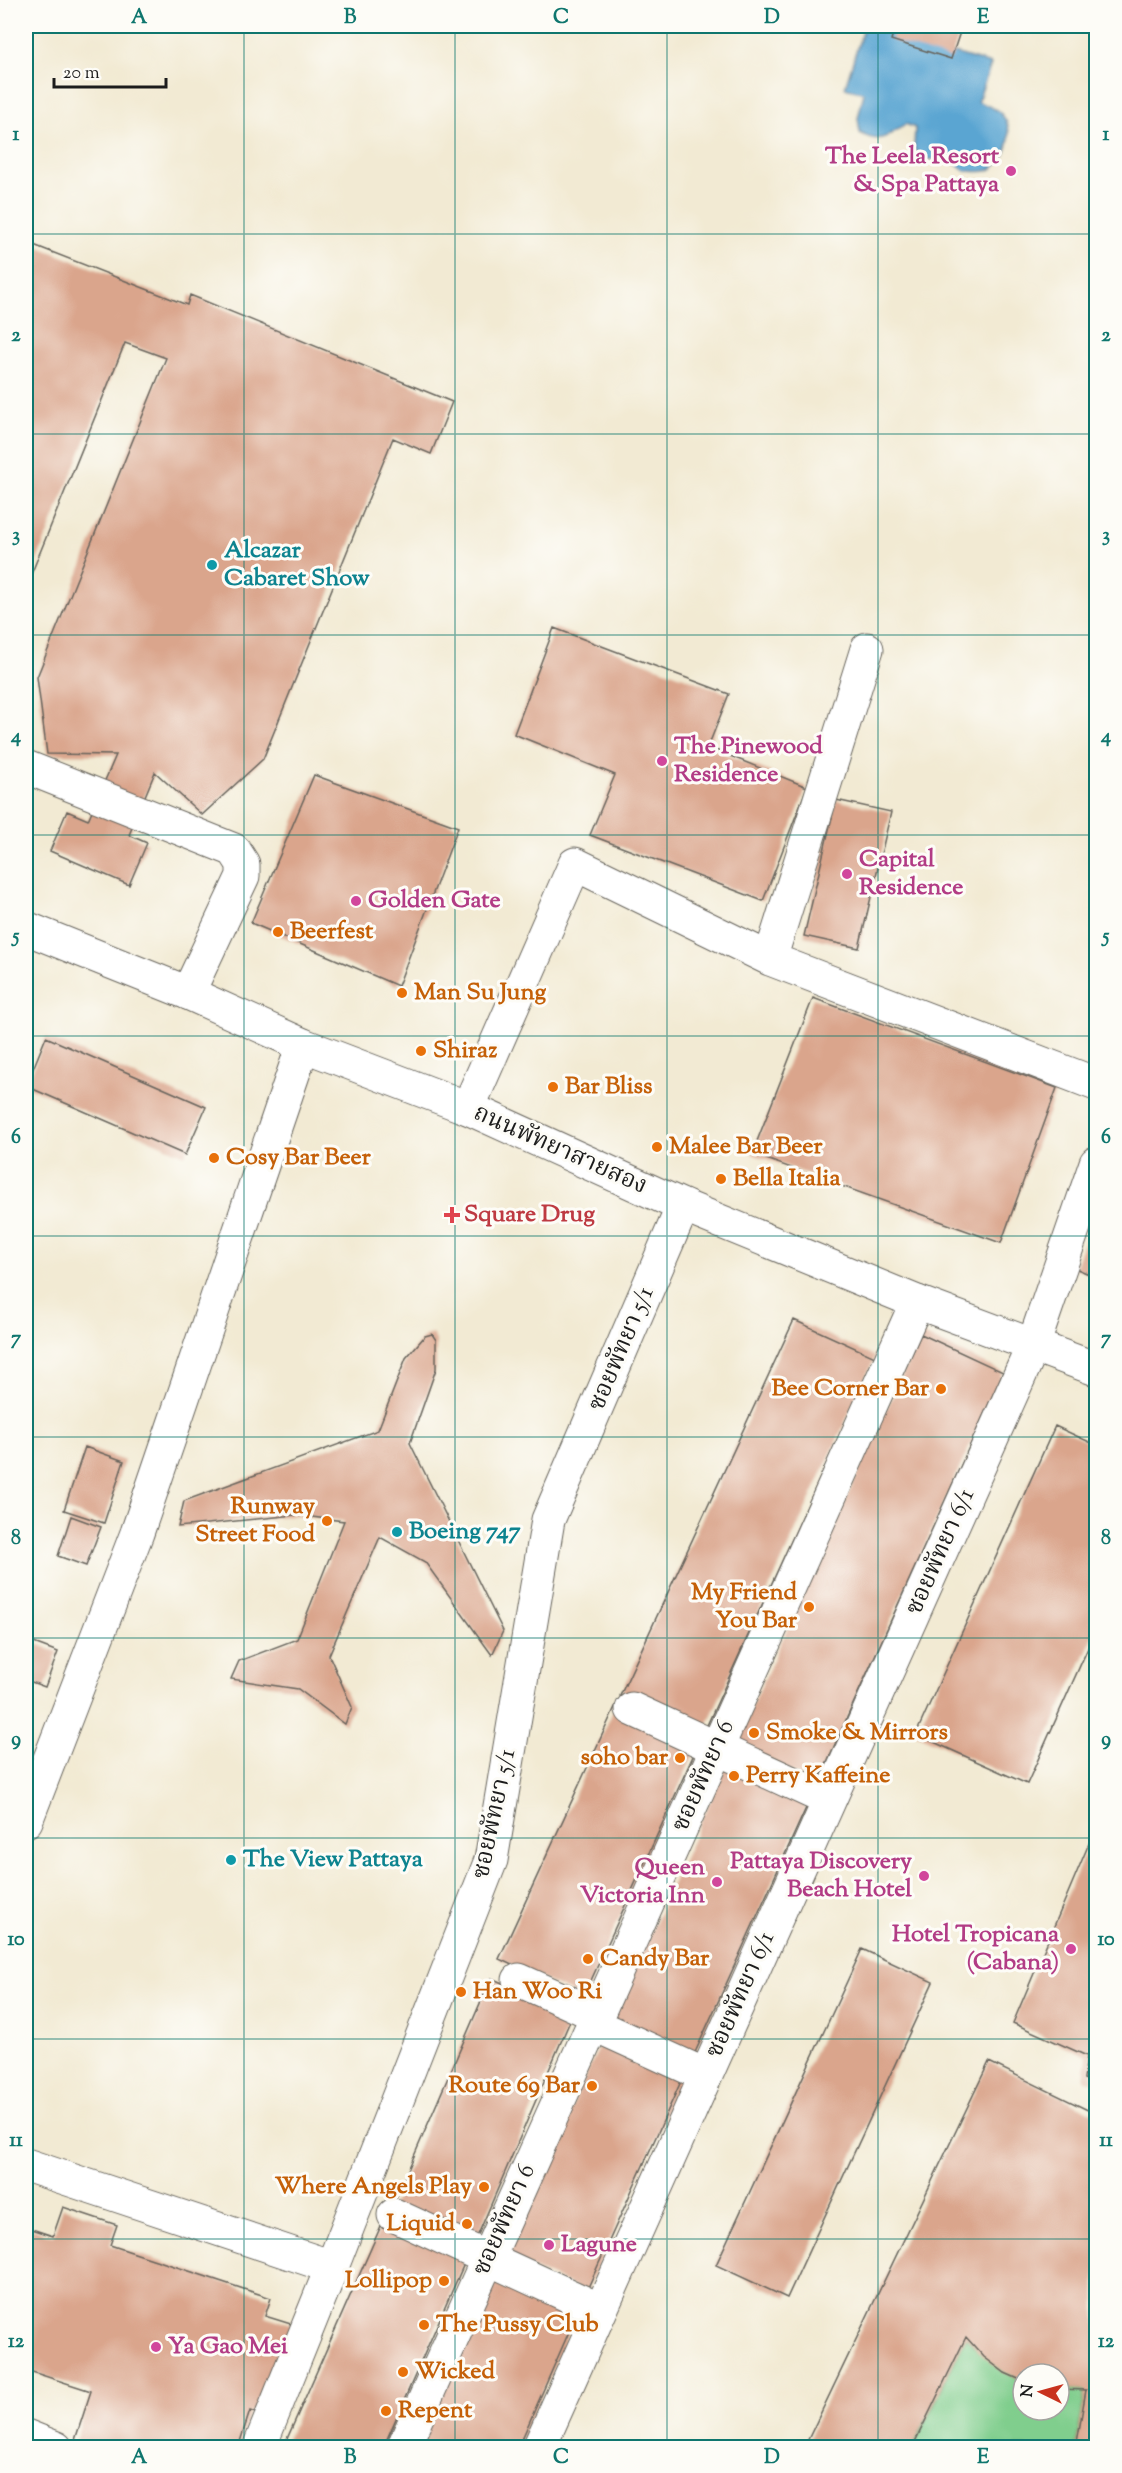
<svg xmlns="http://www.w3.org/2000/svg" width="1122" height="2473" font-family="'Sorts Mill Goudy','Noto Serif Thai',serif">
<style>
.green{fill:#80ce8d;stroke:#4e7554;stroke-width:1.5}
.water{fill:#5aa5d2;stroke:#3b6077;stroke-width:1.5}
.building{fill:#daa58c}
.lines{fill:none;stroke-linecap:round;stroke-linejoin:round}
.minor-casing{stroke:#67645c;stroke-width:35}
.major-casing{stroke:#67645c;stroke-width:35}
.minor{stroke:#fff;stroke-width:33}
.major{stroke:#fff;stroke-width:33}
.grid{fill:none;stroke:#0f766e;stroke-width:1.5;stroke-opacity:0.55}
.hotel-dot{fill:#d1479c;stroke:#fdfcf7;stroke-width:2}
.culture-dot{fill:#0f9aa8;stroke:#fdfcf7;stroke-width:2}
.food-dot{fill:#e8710a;stroke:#fdfcf7;stroke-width:2}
.health-dot{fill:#e0444e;stroke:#fdfcf7;stroke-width:2}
.labels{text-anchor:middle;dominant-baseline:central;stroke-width:6;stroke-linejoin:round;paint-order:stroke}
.hotel-label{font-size:24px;font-weight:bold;fill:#b23c85;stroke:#fdfcf7;text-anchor:start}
.culture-label{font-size:24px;font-weight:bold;fill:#0d838f;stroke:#fdfcf7;text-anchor:start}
.food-label{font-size:24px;font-weight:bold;fill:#c56008;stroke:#fdfcf7;text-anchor:start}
.street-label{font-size:24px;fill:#1c1c1c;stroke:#fdfcf7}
.health-label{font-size:24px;font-weight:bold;fill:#be3a42;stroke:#fdfcf7;text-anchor:start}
.neatline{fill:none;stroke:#0f766e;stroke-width:2}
.grid-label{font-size:20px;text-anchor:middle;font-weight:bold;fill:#0f766e}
</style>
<rect width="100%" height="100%" fill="#fdfcf7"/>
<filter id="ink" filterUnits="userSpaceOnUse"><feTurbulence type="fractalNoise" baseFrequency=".0167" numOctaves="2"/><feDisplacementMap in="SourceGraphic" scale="12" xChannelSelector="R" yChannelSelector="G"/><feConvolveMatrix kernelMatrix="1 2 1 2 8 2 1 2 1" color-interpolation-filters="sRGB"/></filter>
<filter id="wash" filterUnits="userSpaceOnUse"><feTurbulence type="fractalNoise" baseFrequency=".008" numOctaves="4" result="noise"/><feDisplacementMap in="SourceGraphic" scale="24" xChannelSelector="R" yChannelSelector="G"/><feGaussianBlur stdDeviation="1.35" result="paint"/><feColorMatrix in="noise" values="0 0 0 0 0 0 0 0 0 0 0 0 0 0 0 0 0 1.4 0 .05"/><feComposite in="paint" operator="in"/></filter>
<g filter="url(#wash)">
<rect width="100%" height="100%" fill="#f2ead3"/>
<path class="green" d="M966,2337c17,19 33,34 57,44v29h36v-21l27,1 -10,57 -163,1z"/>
<path class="water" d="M864,26l127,38 -13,37c6,4 16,6 21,11 18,15 10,48 -10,58 -6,3 -17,1 -24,1l-14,-11 -28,-1 -9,-11 1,-20 -9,-4c-19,12 -25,21 -46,9l-2,-15 6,-25 -19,-6z"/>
<g id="blocks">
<path class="building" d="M895,26h67l-11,33 -60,-19z
M26,242l161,63 3,-10 262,107 -21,52 -38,-16 -130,321 -61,56 -47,-43 -26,63 18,8 -18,42 -79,-34 17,-40 21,9 28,-65 -69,-1 -10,-77 129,-319 -41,-15 -99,244z
M554,628l175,66 -21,53 99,40 -44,114 -173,-66 25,-60 -101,-41z
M314,775l144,52 -60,159 -147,-63z
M836,800l55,12 -32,136 -55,-12z
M813,998l244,90 -56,155 -249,-89z
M46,1037l160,70 -21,48 -159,-69z
M1096,1212v65l-21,-9z
M794,1320l81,37 -172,377 -83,-38z
M432,1334l4,6v29l-26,74 93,188 -11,24 -67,-93 -45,-25 -51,118 23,52 -7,17 -47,-35 -67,-10 8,-18 58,-22 47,-118 -49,-6 -117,12 6,-26 194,-71 28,-72 19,-22z
M921,1334l82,38 -186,412 -83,-38z
M1055,1426l41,19v185l-69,154 -111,-50z
M85,1447l39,14 -20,62 -40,-13z
M71,1516l30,11 -15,39 -28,-10z
M26,1640l32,12 -13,35 -19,-7z
M615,1707l83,38 -115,253 -84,-39z
M728,1761l82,38 -117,258 -82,-37z
M1096,1827v257l-12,-5 3,-23 -74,-33z
M862,1949l71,33 -146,316 -71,-33z
M491,1978l82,36 -99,230 -82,-37z
M601,2042l81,37 -96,213 -81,-36z
M989,2062l107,52v334h-20l10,-58 -27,-1v-15h-36v7l-18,-8 -21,-16 -18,-20 -54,111h-108z
M63,2207l54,18 -7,20 161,53 -6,18 29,9 -30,91 -14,-5 -12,37h-140l-23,-8 16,-49 -65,-21v-143l27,9z
M384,2219l83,38 -84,191h-100z
M496,2272l83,37 -61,139h-100z"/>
</g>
</g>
<g filter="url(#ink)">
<use href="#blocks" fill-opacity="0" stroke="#67645c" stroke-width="1.5"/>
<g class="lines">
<g class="minor-casing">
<path id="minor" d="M26,767l208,83 9,14v12l-55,117
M770,959l97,-310
M468,1108l107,-244 195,95 326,125
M632,1709l197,91
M26,1821l111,-288 166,-488
M519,1980l78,35
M593,2024l112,51
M26,2165l306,102
M394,2215l206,95
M26,2436l30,12
M259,2448l73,-181 159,-407 57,-340 135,-314
M403,2448l514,-1146
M539,2448l494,-1102 63,-183"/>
</g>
<g class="major-casing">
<path id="major" d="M26,928l162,65 115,52 165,63 215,98 234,96 179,67"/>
</g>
<use href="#minor" class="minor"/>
<use href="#major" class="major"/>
</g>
</g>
<path class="grid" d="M244,26v2422M455,26v2422M667,26v2422M878,26v2422M26,234h1070M26,434h1070M26,635h1070M26,835h1070M26,1036h1070M26,1236h1070M26,1437h1070M26,1638h1070M26,1838h1070M26,2039h1070M26,2239h1070"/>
<g class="hotel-dot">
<circle cx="1011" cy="171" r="6"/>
<circle cx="662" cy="761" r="6"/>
<circle cx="847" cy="874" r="6"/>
<circle cx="356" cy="901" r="6"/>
<circle cx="924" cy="1876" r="6"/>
<circle cx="717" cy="1882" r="6"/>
<circle cx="1071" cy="1949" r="6"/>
<circle cx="549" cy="2245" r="6"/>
<circle cx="156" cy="2347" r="6"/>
</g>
<g class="culture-dot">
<circle cx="212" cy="565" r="6"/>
<circle cx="397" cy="1532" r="6"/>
<circle cx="231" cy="1860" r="6"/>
</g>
<g class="food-dot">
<circle cx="278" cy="932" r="6"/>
<circle cx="402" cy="993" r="6"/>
<circle cx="421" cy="1051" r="6"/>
<circle cx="553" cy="1087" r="6"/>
<circle cx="657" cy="1147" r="6"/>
<circle cx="214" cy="1158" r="6"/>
<circle cx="721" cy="1179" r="6"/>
<circle cx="941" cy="1389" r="6"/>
<circle cx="327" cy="1521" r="6"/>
<circle cx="809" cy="1607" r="6"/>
<circle cx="754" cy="1733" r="6"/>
<circle cx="680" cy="1758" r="6"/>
<circle cx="734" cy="1776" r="6"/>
<circle cx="588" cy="1959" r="6"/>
<circle cx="461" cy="1992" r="6"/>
<circle cx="592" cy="2086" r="6"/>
<circle cx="484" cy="2187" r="6"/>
<circle cx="467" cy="2224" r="6"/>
<circle cx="444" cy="2281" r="6"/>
<circle cx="424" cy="2325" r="6"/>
<circle cx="403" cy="2372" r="6"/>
<circle cx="386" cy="2411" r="6"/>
</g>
<path class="health-dot" d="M449 1206h6v6h6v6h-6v6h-6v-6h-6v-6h6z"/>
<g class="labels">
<g class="hotel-label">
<text x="999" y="157" text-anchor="end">The Leela Resort<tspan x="999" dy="28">&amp; Spa Pattaya</tspan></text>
<text x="674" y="747">The Pinewood<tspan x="674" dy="28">Residence</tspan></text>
<text x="859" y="860">Capital<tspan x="859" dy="28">Residence</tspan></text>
<text x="368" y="901">Golden Gate</text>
<text x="912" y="1862" text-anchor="end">Pattaya Discovery<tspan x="912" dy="28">Beach Hotel</tspan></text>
<text x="705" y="1868" text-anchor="end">Queen<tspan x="705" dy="28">Victoria Inn</tspan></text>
<text x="1059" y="1935" text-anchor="end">Hotel Tropicana<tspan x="1059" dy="28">(Cabana)</tspan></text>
<text x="561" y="2245">Lagune</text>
<text x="168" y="2347">Ya Gao Mei</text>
</g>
<g class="culture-label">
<text x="224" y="551">Alcazar<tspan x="224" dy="28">Cabaret Show</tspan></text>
<text x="409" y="1532">Boeing 747</text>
<text x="243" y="1860">The View Pattaya</text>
</g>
<g class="food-label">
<text x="290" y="932">Beerfest</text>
<text x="414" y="993">Man Su Jung</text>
<text x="433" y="1051">Shiraz</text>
<text x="565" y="1087">Bar Bliss</text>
<text x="669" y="1147">Malee Bar Beer</text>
<text x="226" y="1158">Cosy Bar Beer</text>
<text x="733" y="1179">Bella Italia</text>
<text x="929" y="1389" text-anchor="end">Bee Corner Bar</text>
<text x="315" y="1507" text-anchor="end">Runway<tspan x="315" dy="28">Street Food</tspan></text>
<text x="797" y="1593" text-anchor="end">My Friend<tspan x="797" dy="28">You Bar</tspan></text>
<text x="766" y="1733">Smoke &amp; Mirrors</text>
<text x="668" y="1758" text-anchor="end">soho bar</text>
<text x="746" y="1776">Perry Kaffeine</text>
<text x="600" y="1959">Candy Bar</text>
<text x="473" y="1992">Han Woo Ri</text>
<text x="580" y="2086" text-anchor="end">Route 69 Bar</text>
<text x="472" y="2187" text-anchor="end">Where Angels Play</text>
<text x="455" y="2224" text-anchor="end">Liquid</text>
<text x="432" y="2281" text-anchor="end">Lollipop</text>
<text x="436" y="2325">The Pussy Club</text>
<text x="415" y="2372">Wicked</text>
<text x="398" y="2411">Repent</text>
</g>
<g class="street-label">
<text transform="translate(560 1150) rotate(24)">ถนนพัทยาสายสอง</text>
<text transform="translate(622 1349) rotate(-67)">ซอยพัทยา 5/1</text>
<text transform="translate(941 1552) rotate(-66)">ซอยพัทยา 6/1</text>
<text transform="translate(704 1776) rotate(-66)">ซอยพัทยา 6</text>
<text transform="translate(495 1814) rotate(-78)">ซอยพัทยา 5/1</text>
<text transform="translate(741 1995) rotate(-66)">ซอยพัทยา 6/1</text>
<text transform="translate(505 2220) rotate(-66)">ซอยพัทยา 6</text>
</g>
<g class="health-label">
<text x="464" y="1215">Square Drug</text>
</g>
</g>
<rect width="1122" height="2473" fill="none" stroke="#fdfcf7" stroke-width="66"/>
<g transform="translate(1041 2392) rotate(275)"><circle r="28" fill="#fdfcf7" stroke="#a3a29f" stroke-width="1.5"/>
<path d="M0-4.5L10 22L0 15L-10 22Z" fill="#c8321e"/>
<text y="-9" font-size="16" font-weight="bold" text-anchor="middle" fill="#1c1c1c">N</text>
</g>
<path d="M54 78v9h112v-9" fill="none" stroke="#1c1c1c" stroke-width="3"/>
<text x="63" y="78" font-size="18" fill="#1c1c1c" stroke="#fdfcf7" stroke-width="4.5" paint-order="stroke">20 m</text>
<rect x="33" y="33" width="1056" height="2407" class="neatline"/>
<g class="grid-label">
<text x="139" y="23">A</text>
<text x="350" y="23">B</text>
<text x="561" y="23">C</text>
<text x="772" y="23">D</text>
<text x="983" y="23">E</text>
<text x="16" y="140">1</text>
<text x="1106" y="140">1</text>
<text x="16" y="341">2</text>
<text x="1106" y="341">2</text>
<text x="16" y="541">3</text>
<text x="1106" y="541">3</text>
<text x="16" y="742">4</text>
<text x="1106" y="742">4</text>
<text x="16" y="942">5</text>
<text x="1106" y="942">5</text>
<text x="16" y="1143">6</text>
<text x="1106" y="1143">6</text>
<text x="16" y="1344">7</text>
<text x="1106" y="1344">7</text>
<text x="16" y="1544">8</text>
<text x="1106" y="1544">8</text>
<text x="16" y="1745">9</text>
<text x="1106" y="1745">9</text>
<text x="16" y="1945">10</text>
<text x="1106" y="1945">10</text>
<text x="16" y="2146">11</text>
<text x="1106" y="2146">11</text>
<text x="16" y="2347">12</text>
<text x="1106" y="2347">12</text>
<text x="139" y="2463">A</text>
<text x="350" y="2463">B</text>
<text x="561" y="2463">C</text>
<text x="772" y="2463">D</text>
<text x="983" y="2463">E</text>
</g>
</svg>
